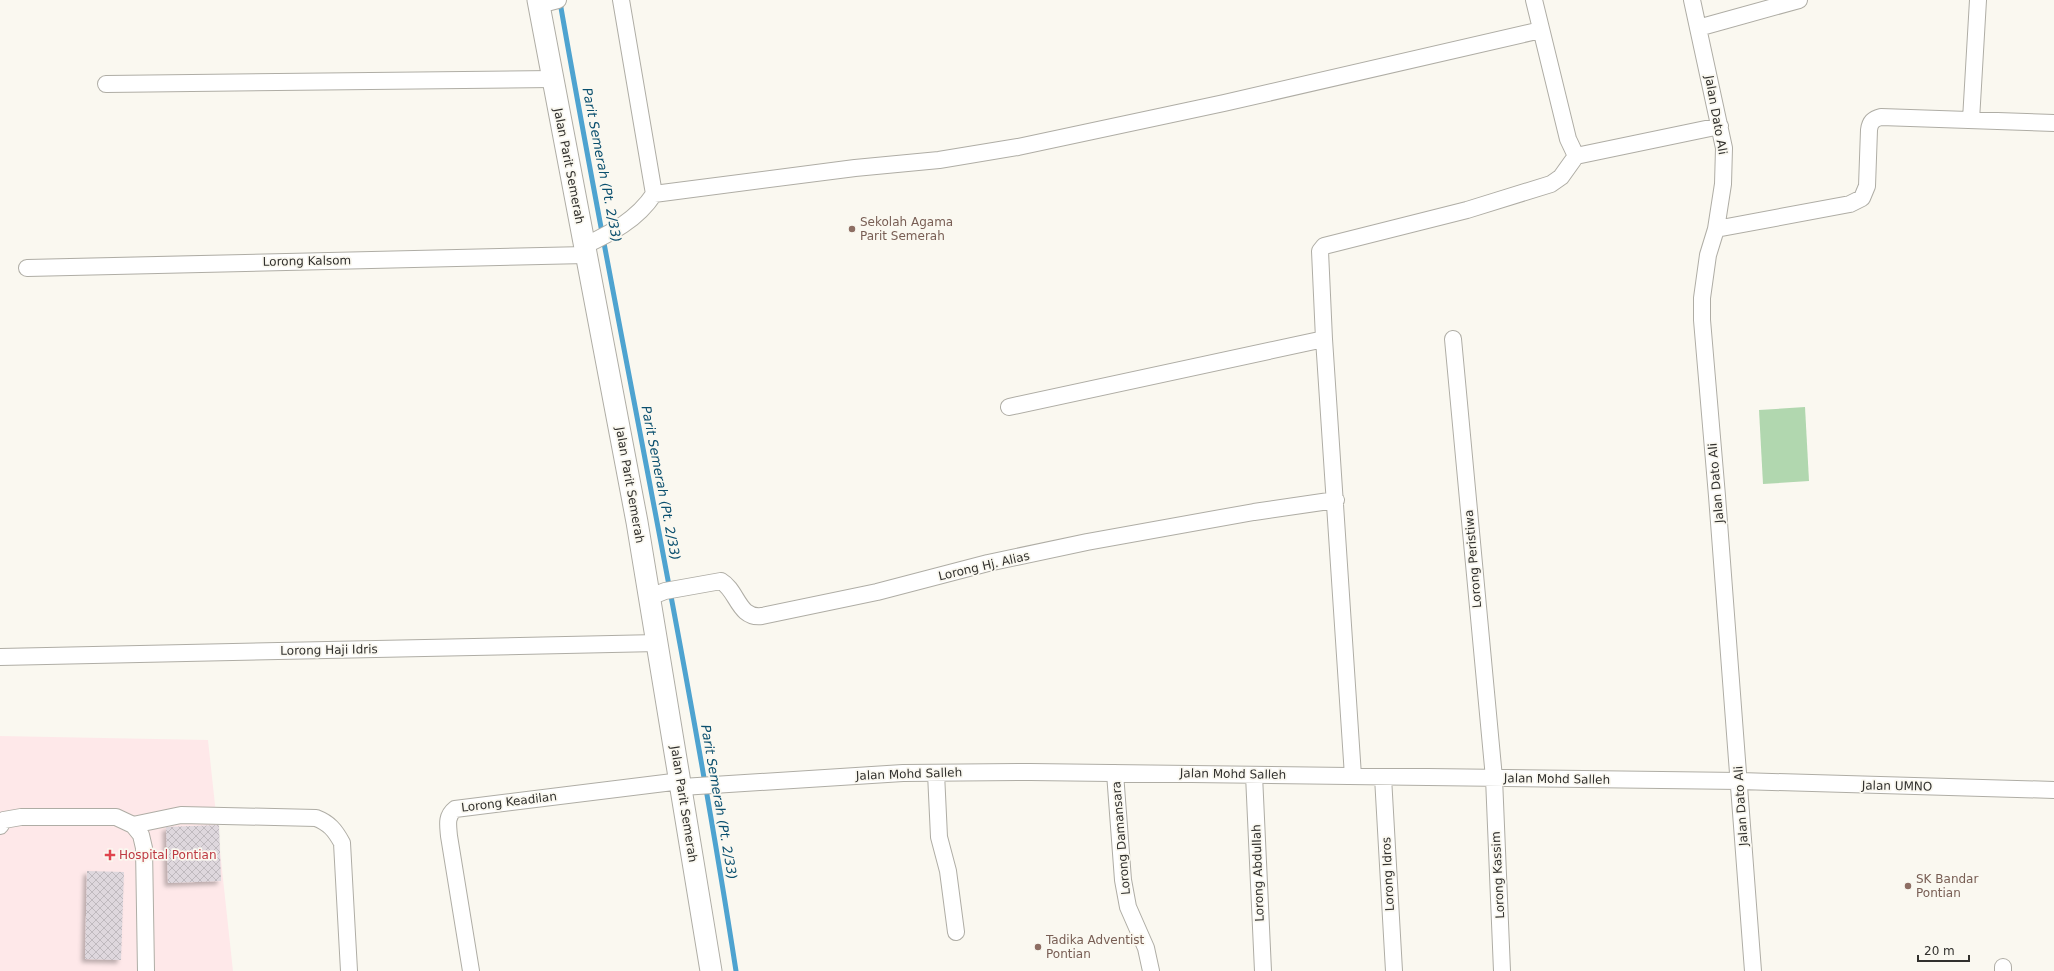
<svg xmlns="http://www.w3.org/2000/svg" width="2054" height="971" font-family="'DejaVu Sans',sans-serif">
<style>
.medical{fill:#fee8e9}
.pitch{fill:#b1d7af}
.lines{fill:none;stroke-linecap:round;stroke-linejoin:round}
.stream{stroke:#4ea3d0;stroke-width:5}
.building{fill:url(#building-cross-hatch);filter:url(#shadow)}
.minor-casing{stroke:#afada5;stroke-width:18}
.major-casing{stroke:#afada5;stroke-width:23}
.minor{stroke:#fff;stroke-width:16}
.major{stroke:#fff;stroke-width:21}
.education-dot{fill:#8d6e63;stroke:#faf8f0;stroke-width:1.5}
.health-dot{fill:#e0444e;stroke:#faf8f0;stroke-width:1.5}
.labels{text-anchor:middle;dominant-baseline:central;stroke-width:3.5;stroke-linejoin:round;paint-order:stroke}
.street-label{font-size:12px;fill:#31302d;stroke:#faf8f0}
.education-label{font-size:12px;fill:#785e54;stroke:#faf8f0;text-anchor:start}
.health-label{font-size:12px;fill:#be3a42;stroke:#faf8f0;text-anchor:start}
.water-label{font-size:13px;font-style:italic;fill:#0a4f6e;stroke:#faf8f0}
</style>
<defs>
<pattern id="building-cross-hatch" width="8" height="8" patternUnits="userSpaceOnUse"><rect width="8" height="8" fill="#ded7dd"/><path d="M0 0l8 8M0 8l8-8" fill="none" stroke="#bfb9be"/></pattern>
<filter id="shadow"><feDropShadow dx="-3.5" dy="3.5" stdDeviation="2" flood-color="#0004"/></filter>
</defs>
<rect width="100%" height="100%" fill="#faf8f0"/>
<path class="medical" d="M0,736l208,4 25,231h-233z"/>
<path class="pitch" d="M1805,407l4,74 -46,3 -4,-74z"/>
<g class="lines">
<path class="stream" d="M560,2c56,323 126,645 176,969"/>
</g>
<path class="building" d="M219,825l2,56 -53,2 -2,-56z
M87,871l37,1 -3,88 -36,-1z"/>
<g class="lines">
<g class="minor-casing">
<path id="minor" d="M1534,0l34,139 8,17 144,-30
M1692,0l32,148 -1,36 -7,45 -8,26 -6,43v22l15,176 36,475
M539,5l19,-5
M1698,28l101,-28
M106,84l447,-5
M1971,120l7,-120
M654,194l201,-26 84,-8 79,-13 206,-44 317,-73
M1716,229l134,-25 12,-6 5,-12 2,-56c1,-8 4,-11 12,-13l173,6
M584,246c27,-13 53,-26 70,-52l-33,-194
M27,268l559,-13
M1453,339l41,439 8,193
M1009,407l315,-68
M650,597l15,-6 56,-10c17,10 17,38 41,35l115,-24 111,-29 99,-21 167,-30 82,-12
M0,657l658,-14
M936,773l3,64 9,34 8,61
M1115,773l8,107 5,27 18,41 5,23
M1254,775l9,196
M1353,776l-29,-437 -4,-88 4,-5 143,-36 84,-26 10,-7 15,-21
M1383,777l11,194
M682,787l221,-14 127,-1 710,9 314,9
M133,825l48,-10 135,3c13,5 19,12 26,25l7,128
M0,826l4,-6 17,-3h95l17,8 8,10 3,13 2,123
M471,971l-22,-135c-1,-11 -3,-20 6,-27l226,-28
M2003,971v-4"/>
</g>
<g class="major-casing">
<path id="major" d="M538,0l99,522 74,449"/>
</g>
<use href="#minor" class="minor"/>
<use href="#major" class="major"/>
</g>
<g class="education-dot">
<circle cx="852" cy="229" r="4"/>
<circle cx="1908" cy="886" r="4"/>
<circle cx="1038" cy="947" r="4"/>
</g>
<path class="health-dot" d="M108 849h4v4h4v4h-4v4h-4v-4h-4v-4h4z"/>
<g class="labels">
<g class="street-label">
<text transform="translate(1716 115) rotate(80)">Jalan Dato Ali</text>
<text transform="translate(569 166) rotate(79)">Jalan Parit Semerah</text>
<text transform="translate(307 261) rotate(-1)">Lorong Kalsom</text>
<text transform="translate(1716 483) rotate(-95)">Jalan Dato Ali</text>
<text transform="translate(630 485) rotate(80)">Jalan Parit Semerah</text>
<text transform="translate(1473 559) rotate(-95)">Lorong Peristiwa</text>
<text transform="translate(984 566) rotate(-13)">Lorong Hj. Alias</text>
<text transform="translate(329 650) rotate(-1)">Lorong Haji Idris</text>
<text transform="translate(909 774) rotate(-2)">Jalan Mohd Salleh</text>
<text transform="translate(1233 774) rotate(1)">Jalan Mohd Salleh</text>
<text transform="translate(1557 779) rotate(1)">Jalan Mohd Salleh</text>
<text transform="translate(1897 786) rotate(1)">Jalan UMNO</text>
<text transform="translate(509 802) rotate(-7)">Lorong Keadilan</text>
<text transform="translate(684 804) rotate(81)">Jalan Parit Semerah</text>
<text transform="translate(1741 806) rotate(-94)">Jalan Dato Ali</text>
<text transform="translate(1121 838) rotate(-95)">Lorong Damansara</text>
<text transform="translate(1258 873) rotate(-92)">Lorong Abdullah</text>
<text transform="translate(1388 874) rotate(-93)">Lorong Idros</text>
<text transform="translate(1498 875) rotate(-93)">Lorong Kassim</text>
</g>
<g class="education-label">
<text x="860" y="222">Sekolah Agama<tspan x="860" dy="14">Parit Semerah</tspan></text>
<text x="1916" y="879">SK Bandar<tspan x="1916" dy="14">Pontian</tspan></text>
<text x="1046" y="940">Tadika Adventist<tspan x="1046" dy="14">Pontian</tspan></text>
</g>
<g class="health-label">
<text x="119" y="855">Hospital Pontian</text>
</g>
<g class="water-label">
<text transform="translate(602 165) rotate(79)">Parit Semerah (Pt. 2/33)</text>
<text transform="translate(661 483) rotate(79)">Parit Semerah (Pt. 2/33)</text>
<text transform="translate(719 802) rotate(80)">Parit Semerah (Pt. 2/33)</text>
</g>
</g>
<path d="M1918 955v6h51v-6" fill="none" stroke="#31302d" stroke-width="2"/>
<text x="1924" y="955" font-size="12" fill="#31302d" stroke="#faf8f0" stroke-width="3" paint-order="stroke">20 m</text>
</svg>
